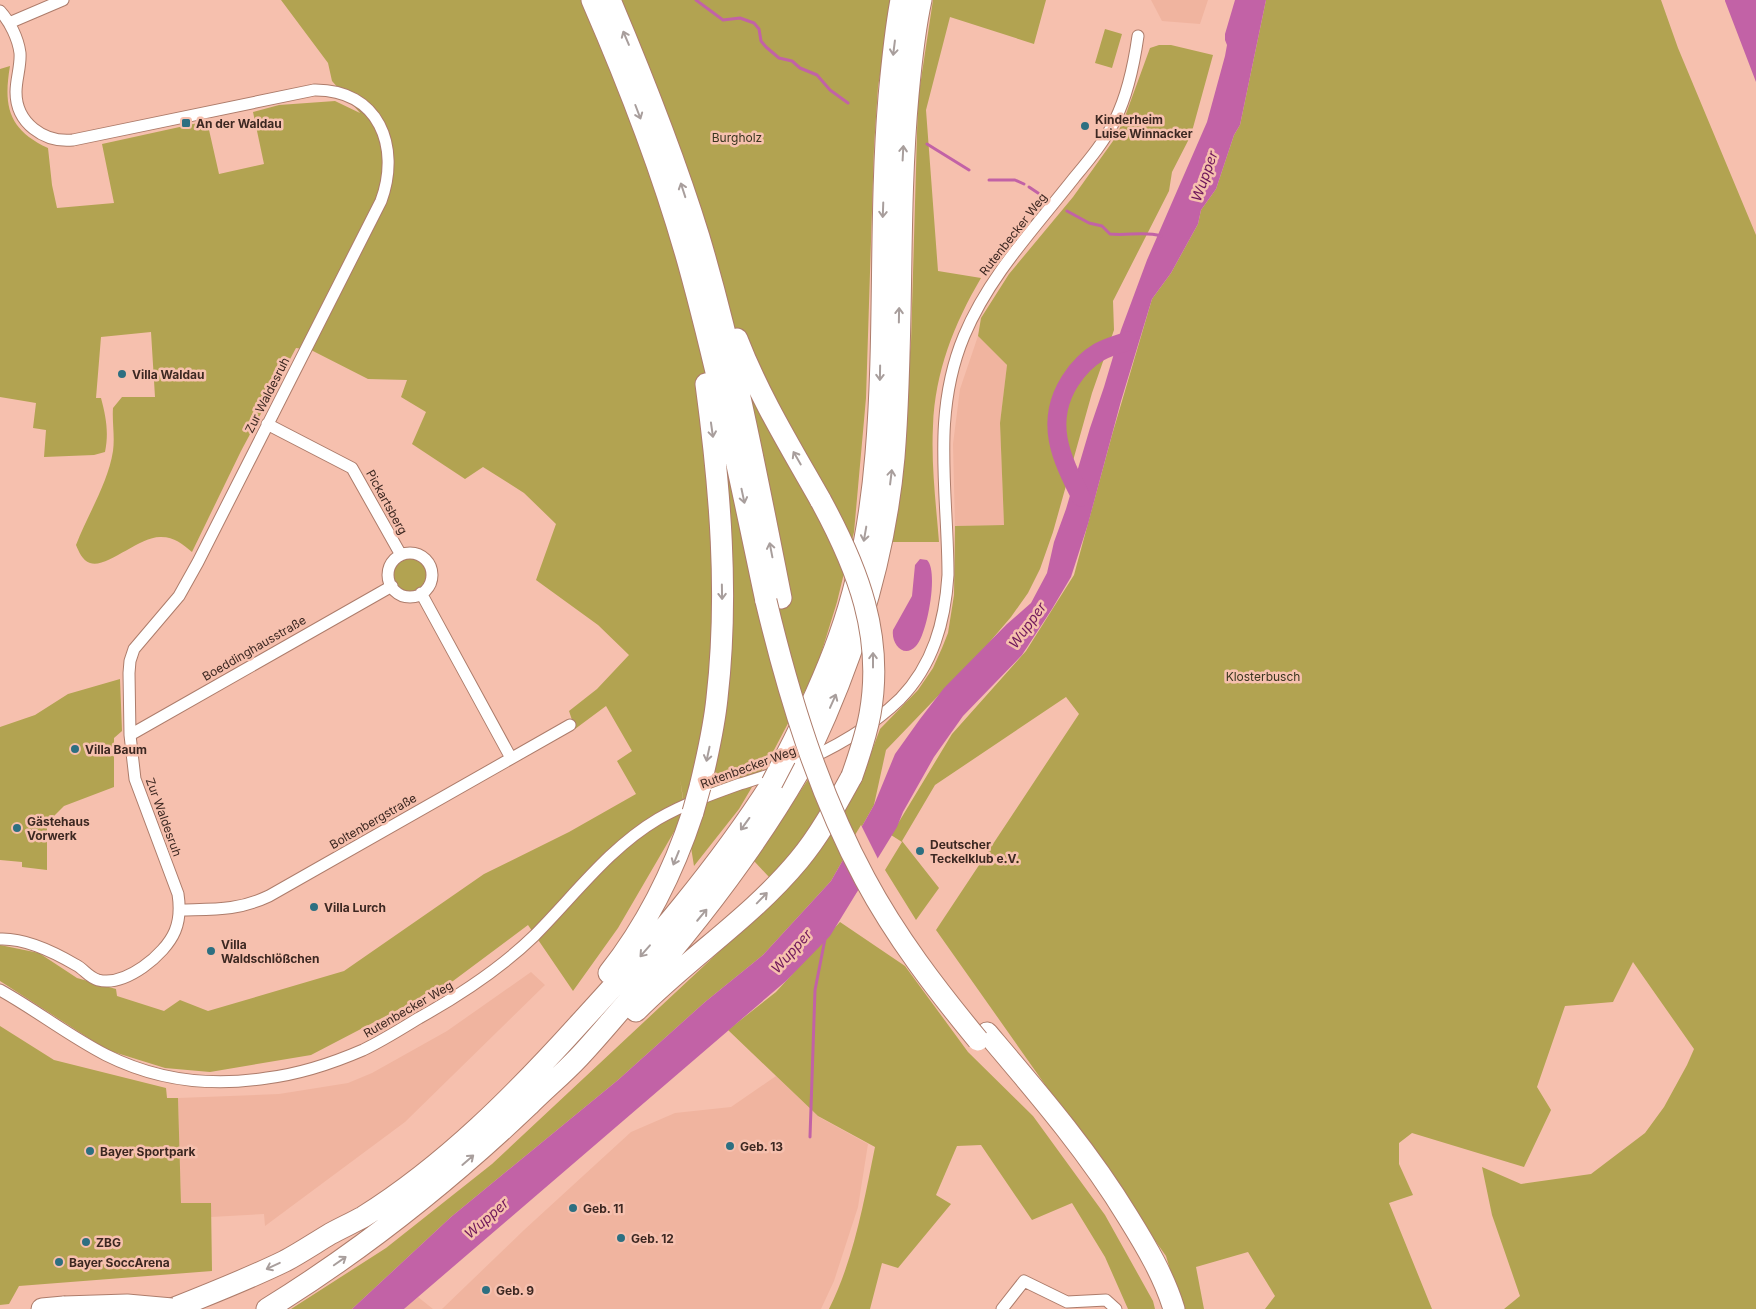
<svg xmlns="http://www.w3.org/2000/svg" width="1756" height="1309" font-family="Inter,sans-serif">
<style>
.built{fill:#f0b49f}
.green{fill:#b2a351}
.water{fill:#c262a6}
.pier{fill:#f6c0ae}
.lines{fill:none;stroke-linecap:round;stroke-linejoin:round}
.stream{stroke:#c262a6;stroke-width:3}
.river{stroke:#c262a6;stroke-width:19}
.street-casing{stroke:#ad7c6b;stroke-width:13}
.highway-casing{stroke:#ad7c6b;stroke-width:23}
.street{stroke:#fff;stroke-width:11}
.highway{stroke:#fff;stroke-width:21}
.highway-bridge-casing{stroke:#ad7c6b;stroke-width:23;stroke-linecap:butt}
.highway-bridge{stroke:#fff;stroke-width:21}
.oneway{stroke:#a89e9c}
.poi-dot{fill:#2d6f81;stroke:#f6c0ae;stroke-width:2}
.labels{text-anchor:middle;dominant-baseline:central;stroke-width:5;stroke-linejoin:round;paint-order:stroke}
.poi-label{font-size:12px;font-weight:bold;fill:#3d2822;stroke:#f6c0ae;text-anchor:start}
.park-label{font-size:12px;fill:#39351f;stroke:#f6c0ae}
.street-label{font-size:12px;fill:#3d2822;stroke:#f6c0ae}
.water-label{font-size:14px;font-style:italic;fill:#6f175b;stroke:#f6c0ae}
</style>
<rect width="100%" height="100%" fill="#f6c0ae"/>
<path class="built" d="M1151,0h57l-8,24 -38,-3z
M978,336l29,29 -7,58 4,102 -49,1 -2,-82 7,-55z
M531,972l14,13 -140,137 -140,104 -1,-12 -53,3v-14h-30l-3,-105 101,-4 69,-11 24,-10 75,-42z
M776,1076l43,41 49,27 -10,63 -24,74 -13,28h-379l82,-79 107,-98 44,-19 56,-6z
M418,1297l15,12h-29z"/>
<path class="green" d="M281,0h611l-14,87 -4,60 -8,251 -12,134 -17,70 -21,68 -42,80 -35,59 -45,57 -14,-87 5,34 -67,115 -45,63 -45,-66 -75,56 -142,74 -101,17 -45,-4 -58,-18 -107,-69v-36l39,8 38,25 39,11 1,7 47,15 16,-11 28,11 136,-40 140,-97 85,-42 67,-38 -19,-33 15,-10 -26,-45 -31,23 -6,-18 28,-22 32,-34 -31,-30 -62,-45 20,-56 -32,-31 -41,-26 -18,12 -53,-35 14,-32 -25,-15 6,-17 -39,-1 -57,-29 -15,-2 -55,103 -49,101c-10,-8 -17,-15 -31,-15 -22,-1 -54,32 -71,26 -8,-3 -11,-11 -14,-18 12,-31 32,-62 37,-94 2,-14 -1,-29 0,-43l9,-11h33l-4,-65 -50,5 -5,61h5c5,19 8,34 4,54l-11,3 -50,2 2,-27 -13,-2 3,-25 -36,-6v-328l10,-3c-7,41 -1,64 38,82l4,37 5,23 57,-5 -12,-59 105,-23 12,53 45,-10 -11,-52 26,-7 56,-4 25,12 -28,-32 -4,-18z
M933,0h113l-12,44 -84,-27 -24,93 12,161 43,7c-27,46 -46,94 -48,148 -2,39 3,78 6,116h-51l7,-51 16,-148 7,-244z
M1266,0h395l17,48 78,187v1074h-252l16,-13 -28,-81 -10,-48 39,17 70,-10 54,-41 19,-26 23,-42 7,-16 -61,-87 -20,40 -48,4 -28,81 14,23 -27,57 -112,-34 -13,10v21l14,31 -24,8 43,106h-167l10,-13 -27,-44 -52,15 8,42h-22l-16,-53 -230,-326 143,-216 -13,-17 -131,88 -33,56 37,47 -23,32 -31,-50 17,-28 -11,-7 61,-101 74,-83 48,-76 38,-140 40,-136 19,-26 27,-49 3,-14 15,-21 18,-54 6,-10z
M1105,29l17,5 -10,34 -17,-5z
M1159,45h12l42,10 -22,80 -19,37 -3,19 -56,110 1,29 -22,63 -39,139 -13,37 -12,24 -17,24 -24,28 -101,105 -12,55 -43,76 -68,74 -58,47 -87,78 -167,137 -99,92h-61l95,-61 106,-84 291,-272 -29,-31 55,-83 21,51 31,-49 19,-51 38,-39 15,-22 9,-20 6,-15 6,-38 1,-69 49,-1 -4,-102 7,-58 -29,-29 3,-18 28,-44 64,-77 40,-56 10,-19 27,-74z
M393 575a17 17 0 1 1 34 0a17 17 0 1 1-34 0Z
M120,679l2,52 -8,7v49l-50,19 -17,17v47l-25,-3v-5l-22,-2v-133l35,-12 33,-21z
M840,922l65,44 63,86 65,64 72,99 48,86 2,8h-27l-23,-52 -33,-54 -40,17 -51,-75 -24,1 -21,49 15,9 -53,64 -16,-5 -12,46h-41c25,-50 35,-108 46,-162l-57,-31 -90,-86 48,-38z
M0,1026l54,34 112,28 1,10h11l3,105h30l1,68 -193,15 -10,18 -9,1z"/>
<path class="water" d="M1235,0h31l-26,125 -6,10 -18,54 -15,21 -3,14 -27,49 -19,26 -31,102 -33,123 -17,53 -19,32 -30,46 -59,61 -29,41 -31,55 -6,15 -67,109 -44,45 -382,328h-52l99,-92 167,-137 87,-78 58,-47 68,-74 43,-76 21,-51 25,-35 24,-31 63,-64 24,-21 16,-30 7,-31 12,-33 24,-81 14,-41 17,-57 26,-70 60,-138 18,-66 2,-11 -2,-5v-6z
M1725,0h31v82l-31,-81z
M920,559l7,1c12,11 0,75 -11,86 -12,13 -25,-2 -23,-16l19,-34 3,-31z"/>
<path class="pier" d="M861,825l18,36 -17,29 -19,-35z"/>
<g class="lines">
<path class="stream" d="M696,0l27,20 17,-2 14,5 5,6 2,12 5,6 13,11 13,3 8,7 17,7 13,15 18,13
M927,144l42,26
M989,180h26l9,4
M1029,187l12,8
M1067,211l22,12 13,3 8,8c17,2 35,-3 51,2
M810,1137l5,-147 10,-51"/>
<path class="river" d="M1081,497c-20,-39 -37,-75 -11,-116 7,-11 17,-22 29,-29 9,-5 20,-8 29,-11"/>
<g class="street-casing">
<path id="street" d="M0,11c10,11 18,27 20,42 1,13 -4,26 -4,39 0,31 28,51 57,48l241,-50c65,-1 87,57 67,111l-183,361 -19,34 -45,53 -4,12 -1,12 1,62 5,44 43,115c2,13 2,25 -3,37 -10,24 -50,56 -77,49 -10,-3 -14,-11 -22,-15 -22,-13 -50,-27 -76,-26
M9,23l54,-23
M267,424l85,44 49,87
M388 575a22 22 0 1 1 44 0a22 22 0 1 1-44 0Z
M421,593l90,165
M130,735l262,-149
M180,910c34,-1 57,1 89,-14l301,-171
M0,990c36,20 69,46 106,65 50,25 105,32 161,23 32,-4 66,-15 96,-28 19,-9 38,-21 56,-32 41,-23 81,-49 115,-82 40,-40 75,-88 124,-117 26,-15 54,-25 82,-35 16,-5 34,-10 50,-17 39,-16 80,-39 110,-68 33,-34 45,-77 48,-124 0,-82 -17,-160 16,-239 25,-60 70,-107 110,-158 15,-18 31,-37 41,-58 13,-26 19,-56 23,-84
M1002,1309l22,-28 43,21 39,-2 10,9"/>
</g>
<g class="highway-casing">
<path id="highway" d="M592,0c37,85 71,173 96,262 31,112 54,226 78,339
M610,0c33,78 64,156 89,237 35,118 58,240 82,361
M737,339c22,57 54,109 84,162
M812,746c43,-92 73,-188 82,-289 10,-121 3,-242 14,-362 3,-32 6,-64 13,-95
M785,758c20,-39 39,-79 54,-121 21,-58 32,-122 37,-183 10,-119 3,-238 13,-357 3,-33 6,-65 12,-97
M700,787c7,-29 14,-59 17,-89 12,-104 3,-210 -11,-314
M609,973c38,-48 65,-103 84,-161
M636,1011c52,-53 115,-93 163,-151 21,-25 37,-55 53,-84
M987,1033c50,59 101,118 141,184 18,29 36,59 46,92
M42,1309l22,-2
M172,1309c38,-15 76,-30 113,-48 15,-8 30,-18 45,-27 11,-6 22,-11 33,-17 83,-52 153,-123 218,-195 69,-75 136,-153 191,-239
M267,1309c94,-58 182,-128 262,-204 16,-16 34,-31 50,-48 18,-19 35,-40 53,-60 62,-70 119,-143 166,-224"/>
</g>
<use href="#street" class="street"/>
<use href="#highway" class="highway"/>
<g class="highway-bridge-casing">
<path id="highway-bridge" d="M821,501c37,68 63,135 49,213 -4,22 -11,42 -18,62
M766,601c23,96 52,191 99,278 31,58 71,110 113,161
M772,783l13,-25
M693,812l7,-25
M64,1307l63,-2 45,4"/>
</g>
<use href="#highway-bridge" class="highway-bridge"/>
</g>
<defs><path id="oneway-shaft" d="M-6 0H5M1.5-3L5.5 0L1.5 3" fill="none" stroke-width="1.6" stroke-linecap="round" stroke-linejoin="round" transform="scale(1.25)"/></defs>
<g class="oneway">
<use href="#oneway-shaft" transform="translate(626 38) rotate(-113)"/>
<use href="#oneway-shaft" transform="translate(894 48) rotate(97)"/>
<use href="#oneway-shaft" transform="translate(638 112) rotate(69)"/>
<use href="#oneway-shaft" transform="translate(903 153) rotate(-87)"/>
<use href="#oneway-shaft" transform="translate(683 190) rotate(-108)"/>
<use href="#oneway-shaft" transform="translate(883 210) rotate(92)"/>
<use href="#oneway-shaft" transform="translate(899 315) rotate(-89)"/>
<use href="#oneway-shaft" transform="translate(880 373) rotate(91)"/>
<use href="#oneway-shaft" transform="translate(712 430) rotate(82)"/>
<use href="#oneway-shaft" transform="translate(797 458) rotate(-120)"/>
<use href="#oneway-shaft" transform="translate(891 477) rotate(-83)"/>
<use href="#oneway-shaft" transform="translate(743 496) rotate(78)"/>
<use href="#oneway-shaft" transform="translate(865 534) rotate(100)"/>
<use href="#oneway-shaft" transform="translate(771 550) rotate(-101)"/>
<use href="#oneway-shaft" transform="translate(722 592) rotate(89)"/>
<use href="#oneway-shaft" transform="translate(873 660) rotate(-90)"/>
<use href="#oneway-shaft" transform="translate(833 701) rotate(-66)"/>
<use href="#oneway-shaft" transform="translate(708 754) rotate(102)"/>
<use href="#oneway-shaft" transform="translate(745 824) rotate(126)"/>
<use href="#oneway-shaft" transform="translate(676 858) rotate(112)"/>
<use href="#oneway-shaft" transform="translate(762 898) rotate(-46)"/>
<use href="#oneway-shaft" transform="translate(702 915) rotate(-50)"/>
<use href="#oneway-shaft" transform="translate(645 951) rotate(131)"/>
<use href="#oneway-shaft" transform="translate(468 1160) rotate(-41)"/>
<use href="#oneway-shaft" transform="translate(340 1261) rotate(-35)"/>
<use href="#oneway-shaft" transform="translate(273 1266) rotate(155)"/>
</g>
<g class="poi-dot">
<rect x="181" y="118" width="10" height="10" rx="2.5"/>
<circle cx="1085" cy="126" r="5"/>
<circle cx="122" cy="374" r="5"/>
<circle cx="75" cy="749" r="5"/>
<circle cx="17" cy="828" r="5"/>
<circle cx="920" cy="851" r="5"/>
<circle cx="314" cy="907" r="5"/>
<circle cx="211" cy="951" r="5"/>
<circle cx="730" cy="1146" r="5"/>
<circle cx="90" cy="1151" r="5"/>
<circle cx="573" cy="1208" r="5"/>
<circle cx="621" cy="1238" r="5"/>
<circle cx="86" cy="1242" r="5"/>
<circle cx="59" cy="1262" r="5"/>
<circle cx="486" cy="1290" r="5"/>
</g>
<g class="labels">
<g class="poi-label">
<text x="1095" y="119">Kinderheim<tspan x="1095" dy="14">Luise Winnacker</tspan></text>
<text x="196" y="123">An der Waldau</text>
<text x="132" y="374">Villa Waldau</text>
<text x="85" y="749">Villa Baum</text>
<text x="27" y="821">Gästehaus<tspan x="27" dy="14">Vorwerk</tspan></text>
<text x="930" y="844">Deutscher<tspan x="930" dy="14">Teckelklub e.V.</tspan></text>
<text x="324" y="907">Villa Lurch</text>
<text x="221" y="944">Villa<tspan x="221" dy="14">Waldschlößchen</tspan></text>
<text x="740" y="1146">Geb. 13</text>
<text x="100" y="1151">Bayer Sportpark</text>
<text x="583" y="1208">Geb. 11</text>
<text x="631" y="1238">Geb. 12</text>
<text x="96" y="1242">ZBG</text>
<text x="69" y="1262">Bayer SoccArena</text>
<text x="496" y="1290">Geb. 9</text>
</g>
<g class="park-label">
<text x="737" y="137">Burgholz</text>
<text x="1263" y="676">Klosterbusch</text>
</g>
<g class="street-label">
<text transform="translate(1013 234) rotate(-52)">Rutenbecker Weg</text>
<text transform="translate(267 395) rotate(-63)">Zur Waldesruh</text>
<text transform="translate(387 502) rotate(61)">Pickartsberg</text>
<text transform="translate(254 648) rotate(-30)">Boeddinghausstraße</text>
<text transform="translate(748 767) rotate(-20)">Rutenbecker Weg</text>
<text transform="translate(164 817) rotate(70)">Zur Waldesruh</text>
<text transform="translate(373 821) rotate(-30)">Boltenbergstraße</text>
<text transform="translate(408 1009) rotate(-30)">Rutenbecker Weg</text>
</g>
<g class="water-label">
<text transform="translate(1204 176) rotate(-70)">Wupper</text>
<text transform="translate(1027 625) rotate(-54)">Wupper</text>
<text transform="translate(791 951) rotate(-48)">Wupper</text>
<text transform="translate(486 1218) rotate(-41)">Wupper</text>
</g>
</g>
</svg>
